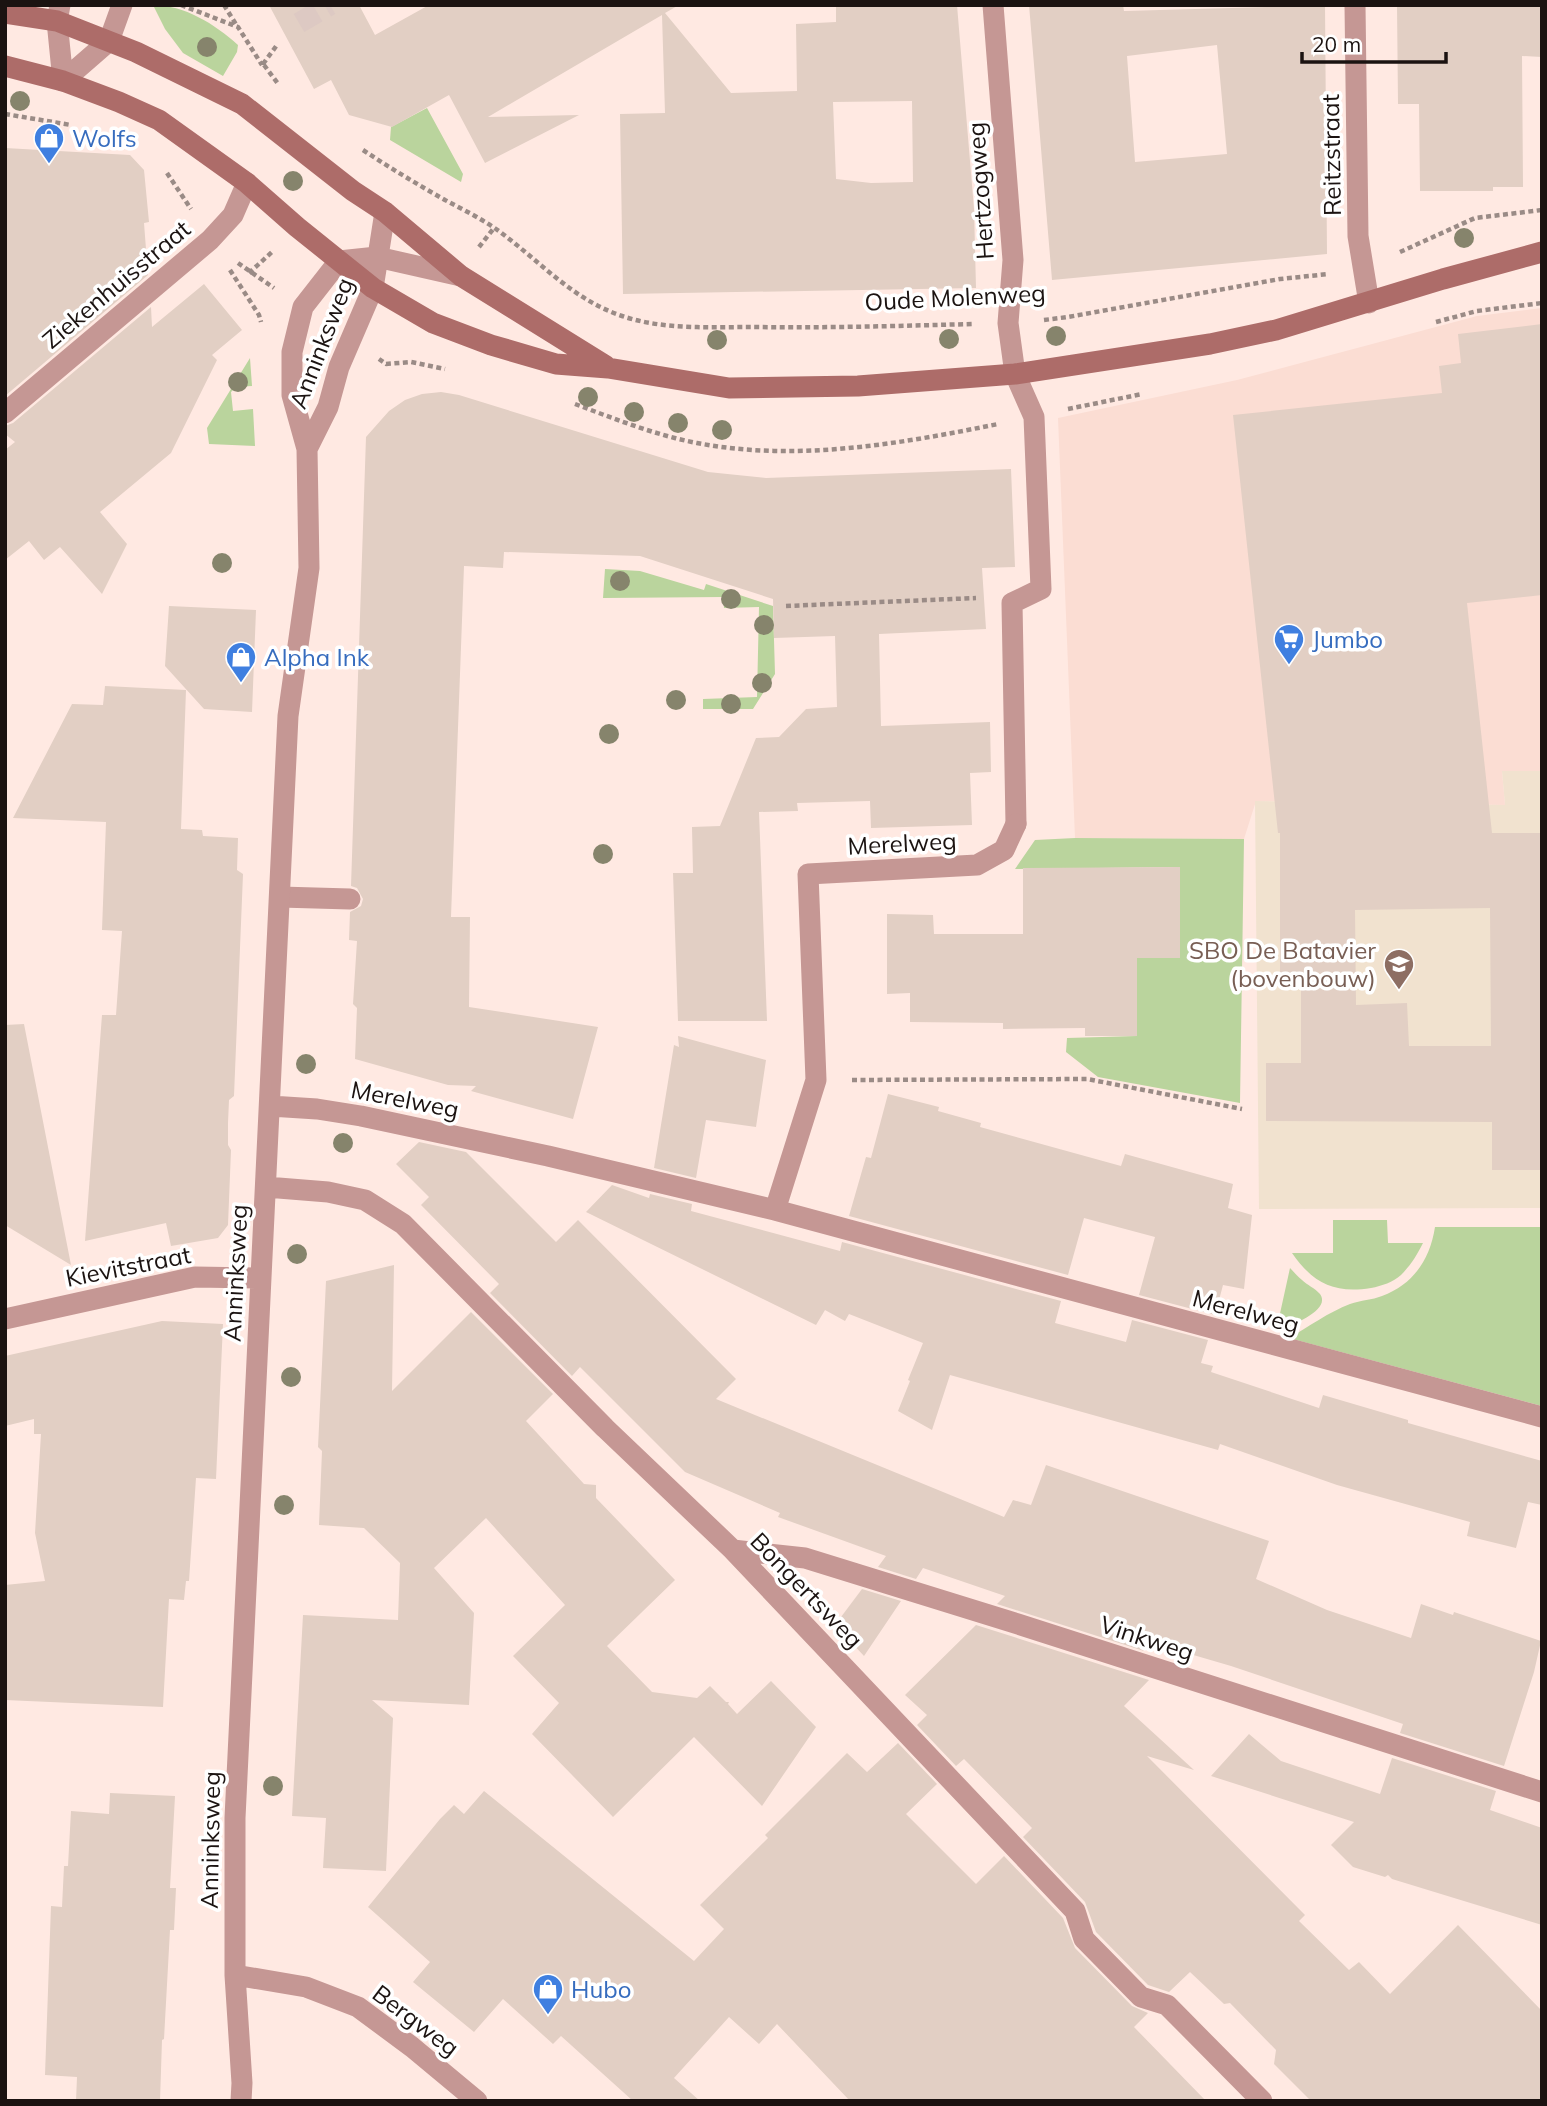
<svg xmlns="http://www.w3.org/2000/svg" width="1547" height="2106" font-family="Mulish,sans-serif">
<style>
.built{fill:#fbddd3}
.education{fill:#f1e2cf}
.green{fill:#bad49d}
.building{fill:#e2cfc4;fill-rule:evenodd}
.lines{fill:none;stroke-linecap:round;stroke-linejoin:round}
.minor-tunnel{stroke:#ddc9c3;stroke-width:21;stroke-dasharray:21 10;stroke-linecap:butt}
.path{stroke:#9a8b86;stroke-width:4.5;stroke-dasharray:5 3.5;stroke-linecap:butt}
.service{stroke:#c59794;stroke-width:21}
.minor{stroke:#c59794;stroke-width:21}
.secondary{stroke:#ad6c69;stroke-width:21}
.tree{fill:#86846c}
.labels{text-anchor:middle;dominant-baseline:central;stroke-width:7;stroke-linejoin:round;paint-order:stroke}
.shop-label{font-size:24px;fill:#366cbe;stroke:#fff;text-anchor:start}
.street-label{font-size:24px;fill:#1b1311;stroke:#fff}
.education-label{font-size:24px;fill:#785e54;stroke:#fff;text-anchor:end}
</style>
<rect width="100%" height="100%" fill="#ffe9e2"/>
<path class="built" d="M1542,308v463h-40l3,34 -249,-4 -12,38 -169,-1 -17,-420 179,-38 240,-64z"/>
<path class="education" d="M1502,771h40v437l-283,1 -4,-408 250,4z"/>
<path class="green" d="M153,5c31,0 62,19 85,40l-1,7 -14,24 -40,-23 -18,-24z
M427,108l36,66 -2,8 -71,-42 1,-13z
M250,358l2,28 -16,1 -5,5 2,19 20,-2 2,37 -46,-2 -2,-16z
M605,569l35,2 64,19 2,-6 67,22 2,68 -22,35h-50v-10l54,-2 2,-90 -35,1 -1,-11 -120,1z
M1075,838l169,1 -4,264 -142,-26 -32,-25 1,-14 70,-2v-78h43l-1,-91 -164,2 20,-29z
M1333,1220h54l1,23h35c-6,12 -12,22 -22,32 -8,7 -19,11 -30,13 -37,6 -58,-5 -79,-35h41z
M1435,1227h107v179l-253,-68c19,-11 40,-26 61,-34 11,-4 22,-4 32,-8 32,-12 48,-37 53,-69z
M1290,1268c4,4 7,8 12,12 5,5 13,8 18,14 11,16 -25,29 -36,35l-5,-11z"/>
<path class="building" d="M269,5h90l16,30 54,-30h250l-14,8 66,80 66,-2 -1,-67 40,-2v-17h121l17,204 2,79 -353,6 -3,-180 45,-1 -3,-98 -174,102 91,-2 -94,48 -36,-68 -57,32 -43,-12 -18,-35 -17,9zM912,101l1,81 -42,1 -35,-4 -3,-77z
M1029,5h94l1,6 143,-4v-2h58l2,249 -275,26zM1217,45l10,109 -92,8 -8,-106z
M1397,5h145v52l-20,-1 1,131h-30v4h-73l-1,-87h-21z
M5,148l125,7 14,15 5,52 -5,1 4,52 -143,121z
M204,284l38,46 -30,25 5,5 -46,93 -71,59 27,32 -25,50 -42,-47 -16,13 -15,-19 -24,19v-110l10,-8 -10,-8v-8l8,-3 138,-116 1,20z
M1542,324v271l-75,8 25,230h50v337h-50v-48l-226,-1v-58h35v-85h-21v-145h-2l-45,-418 209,-22 -3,-27 22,-3 -3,-29zM1490,908l1,138h-82l-2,-43 -51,2 -1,-95z
M441,392l18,3 249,77 58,6 245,-9 4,98 -33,1 4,61 -107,5 2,92 109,-4 1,50 -21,1 2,52 -101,3 -1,-27 -73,2 1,8 -39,1 8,209h-89l-5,-148h20l-1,-46 28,-1 36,-88 23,-1 27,-28 31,-2 -2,-71 -61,2 -1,-39 -133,-43 -136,-4 -1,16 -39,-2 -13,351h19l-1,90 129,20 -25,92 -102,-28 5,-5 -28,-1 -93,-26 2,-51 -4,-4 4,-63 -8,-1 1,-28 11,-6 2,-7 -6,-11 -6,-2 15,-449 23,-26 16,-11 17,-6z
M169,606l87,4 -4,102 -48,-3 -39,-43z
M105,686l81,4 -5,139 21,1 1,6 35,2 -1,32 6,4 -9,222 -5,4 -1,23v22l3,5 -3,75 -10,13 -47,8 -5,-23 -81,18 17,-226h14l6,-84 -20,-1 4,-108 -93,-4 59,-114 31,1z
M1180,867v91h-43v78h-52v-8l-82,1v-6l-93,-1v-29l-23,1v-80l46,1 1,19h89v-66z
M24,1024l47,241 -66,-40v-200z
M678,1036l88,24 -10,67 -50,-7 -10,58 -42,-10 20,-123 5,2z
M888,1094l51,13 -1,4 43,12 -1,4 141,39 4,-12 108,30 -5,24 24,7 -8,74 -21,-4 -8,30 -76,-20 16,-58 -71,-19 -16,57 -219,-59 17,-59 5,1z
M419,1142l47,10 90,90 22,-22 158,159 -20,20 288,118 9,-17 18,5 15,-40 223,76 -13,38 71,31 84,28 10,-34 32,11 1,-3 87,29 -7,31 -30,94 -104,-33 3,-9 -172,-58 -106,-31 19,16 -147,-47 8,-8 -82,-28 -7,11 -38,-12 8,-11 -108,-39 2,-4 -95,-41 -105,-105 -8,9 -82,-83 9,-9 -78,-79 8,-8 -33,-33z
M612,1185l37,13 1,-4 42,10 -1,7 149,40 2,-9 219,59 -6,22 71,19 6,-22 76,20 -7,23 12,3 -2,6 108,36 4,-13 85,25v3l134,38v44l-14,-3 -12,46 -49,-12 3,-14 -133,-37 -117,-41 -2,6 -268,-75 -18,55 -34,-19 12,-30 -2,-1 15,-37 -74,-29 -4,7 -20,-11 -9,15 -230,-113z
M394,1265l-2,126 79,-79 82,82 -27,27 58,63 12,1v13l79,82 -68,66 45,46 45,6 13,-12 16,16h3l-1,2 9,10 34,-33 45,46 -54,79 -68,-69 -81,80 -81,-83 27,-31 -46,-47 52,-51 -79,-87 -52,50 40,45 -5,92 -97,-5 21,18 -7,153 -63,-3 3,-50 -34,-2 11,-201 95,5 2,-57 -36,-35 -45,-3 3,-74 -4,-4 8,-166z
M162,1321l61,3 -7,155 -20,-1 -7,103h-3l-2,19 -15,-1 -6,108 -158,-7v-115l40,-4 -10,-48 6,-99h-7v-15l-29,7v-70z
M862,1589l39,12 -37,55 -29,-31z
M976,1625l173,55 -25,26 70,64 -47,-14 158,159 -6,6 50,49 10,-8 31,32 68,-69 84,86v90h-231l-37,-37 2,-14 -46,-47 -6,1 -34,-32 -21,20 -21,-7 -52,-53 -11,-30 -62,-65 9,-9 -68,-69 -8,7 -39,-41 10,-10 -22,-20z
M1249,1734l32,27 99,33 12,-36 104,33 -6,19 52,18v97l-150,-46 -4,-4 -3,2 -32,-10 -22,-22 23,-23 -143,-46z
M898,1743l39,41 -31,30 70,70 28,-28 59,62 12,30 57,58 16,7 -14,14 72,74h-356l-73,-77 -18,20 -30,-27 -55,61 26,23h-67l-72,-65 -8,8 -50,-45 -29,33 -61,-50 17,-20 -62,-55 72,-88 14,-14 10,9 20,-23 210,170 30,-32 -24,-24 68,-67 -3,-3 82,-82 20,19z
M110,1793l65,3 -5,92h6l-2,42h-4l-6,109 -2,1 -2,61h-84l1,-24 -32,-2 6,-169 11,1 2,-41h4l3,-55 38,3z"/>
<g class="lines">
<path class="minor-tunnel" d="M299,23l31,-18"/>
<path class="path" d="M181,5l57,22 24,38
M224,5l13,21
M263,64l14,-19
M264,65l15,20
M5,114l66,11
M363,150c27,18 54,34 82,50 17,9 35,18 51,29 42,30 75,70 126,87 41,14 89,11 132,11 73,1 145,-1 218,-3
M167,173l24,36
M479,247l15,-19
M1400,252l75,-34 67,-8
M238,263l36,25
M230,270l29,45 2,7
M249,273l23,-21
M1044,320l24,-3 212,-38 49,-5
M1436,322l41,-11 65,-8
M379,359l7,5 25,-2 34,7
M575,404c40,15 80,31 122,39 100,19 202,1 301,-19
M1068,409l74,-15
M786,606l190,-8
M852,1080l235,-1 155,30"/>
<path class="service" d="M1015,374l19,43 7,172 -29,14 4,221
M280,897l70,2"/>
<path class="minor" d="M60,5l-3,16 6,60
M993,5l20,255 -5,63 7,51
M1355,5l3,231 11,67
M63,81l46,-40 13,-36
M5,413l205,-173 23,-25 14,-32
M307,449l21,-42 11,-40 34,-79 12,-76
M270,1106l47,3 44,7 187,40 227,54 767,207
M266,1187l62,5 37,8 38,24 202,204 128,122 342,361 9,28 57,58 26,8 95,96
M775,1210l41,-130 -8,-206 169,-9 27,-15 12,-26
M5,1319l190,-42 66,1
M733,1550l72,8 213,66 524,168
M235,1975l71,12 52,20 54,40 65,54
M241,2101l1,-18 -7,-108v-157l53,-1102 21,-148 -2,-119 -15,-54v-43l11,-45 36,-46 38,-4 84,19"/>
<path class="secondary" d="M5,13l52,8 79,31 106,52 111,87 32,21 76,64 145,90
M5,66l58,15 56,21 40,18 88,63 50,44 76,61 60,35 58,22 65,19 52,4 121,20 129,-2 157,-12 195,-30 66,-14 167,-51 99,-27"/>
</g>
<g class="tree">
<circle cx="207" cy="47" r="10"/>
<circle cx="20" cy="101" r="10"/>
<circle cx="293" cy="181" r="10"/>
<circle cx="1464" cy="238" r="10"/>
<circle cx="1056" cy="336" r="10"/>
<circle cx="949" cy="339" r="10"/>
<circle cx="717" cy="340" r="10"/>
<circle cx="238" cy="382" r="10"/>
<circle cx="588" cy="397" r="10"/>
<circle cx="634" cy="412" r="10"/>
<circle cx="678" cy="423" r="10"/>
<circle cx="722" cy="430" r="10"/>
<circle cx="222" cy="563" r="10"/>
<circle cx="620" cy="581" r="10"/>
<circle cx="731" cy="599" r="10"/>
<circle cx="764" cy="625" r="10"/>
<circle cx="762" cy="683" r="10"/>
<circle cx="676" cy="700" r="10"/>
<circle cx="731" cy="704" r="10"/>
<circle cx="609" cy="734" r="10"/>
<circle cx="603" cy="854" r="10"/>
<circle cx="306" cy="1064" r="10"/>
<circle cx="343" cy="1143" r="10"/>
<circle cx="297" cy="1254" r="10"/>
<circle cx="291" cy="1377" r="10"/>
<circle cx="284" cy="1505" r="10"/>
<circle cx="273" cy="1786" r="10"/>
</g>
<defs>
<g id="shop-pin" transform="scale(1.575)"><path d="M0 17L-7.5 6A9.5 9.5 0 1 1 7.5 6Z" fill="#3f7fe0" stroke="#fff"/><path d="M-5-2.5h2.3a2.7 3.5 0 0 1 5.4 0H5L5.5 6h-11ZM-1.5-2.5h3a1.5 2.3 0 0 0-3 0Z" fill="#fff"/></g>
<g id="supermarket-pin" transform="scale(1.575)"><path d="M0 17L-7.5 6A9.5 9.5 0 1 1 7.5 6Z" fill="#3f7fe0" stroke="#fff"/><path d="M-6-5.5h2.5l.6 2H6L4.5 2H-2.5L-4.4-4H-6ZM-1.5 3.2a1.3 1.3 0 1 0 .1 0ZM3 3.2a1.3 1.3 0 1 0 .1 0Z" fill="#fff"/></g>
<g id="school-pin" transform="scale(1.575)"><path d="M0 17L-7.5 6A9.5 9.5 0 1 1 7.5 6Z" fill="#8d6e63" stroke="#fff"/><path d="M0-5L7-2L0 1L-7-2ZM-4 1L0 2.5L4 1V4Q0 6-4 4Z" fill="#fff"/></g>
</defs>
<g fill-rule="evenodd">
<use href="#shop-pin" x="49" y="138"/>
<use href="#supermarket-pin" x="1289" y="639"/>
<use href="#shop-pin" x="241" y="657"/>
<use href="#school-pin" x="1399" y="964"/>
<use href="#shop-pin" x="548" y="1989"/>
</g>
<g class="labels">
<g class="shop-label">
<text x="72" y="138">Wolfs</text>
<text x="1312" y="639">Jumbo</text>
<text x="264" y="657">Alpha Ink</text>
<text x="571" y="1989">Hubo</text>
</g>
<g class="street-label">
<text transform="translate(1331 155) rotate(-91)">Reitzstraat</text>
<text transform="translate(980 191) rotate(-94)">Hertzogweg</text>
<text transform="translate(116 284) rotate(-40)">Ziekenhuisstraat</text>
<text transform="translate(955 297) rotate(-3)">Oude Molenweg</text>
<text transform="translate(321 343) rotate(-69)">Anninksweg</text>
<text transform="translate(902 843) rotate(-3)">Merelweg</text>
<text transform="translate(405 1099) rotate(11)">Merelweg</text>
<text transform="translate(128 1266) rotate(-11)">Kievitstraat</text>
<text transform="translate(235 1273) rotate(-87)">Anninksweg</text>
<text transform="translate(1246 1311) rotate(15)">Merelweg</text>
<text transform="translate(807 1590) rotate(46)">Bongertsweg</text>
<text transform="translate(1147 1638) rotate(18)">Vinkweg</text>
<text transform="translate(210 1840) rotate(-89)">Anninksweg</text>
<text transform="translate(416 2020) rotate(37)">Bergweg</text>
</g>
<g class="education-label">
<text x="1376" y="950">SBO De Batavier<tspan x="1376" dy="28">(bovenbouw)</tspan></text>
</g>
</g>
<rect width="1547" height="2106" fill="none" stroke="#1b1311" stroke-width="14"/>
<path d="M1302 52v10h144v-10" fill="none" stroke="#1b1311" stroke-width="3.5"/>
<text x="1312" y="52" font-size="21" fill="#1b1311" stroke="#ffffff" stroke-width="5" paint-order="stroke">20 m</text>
</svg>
